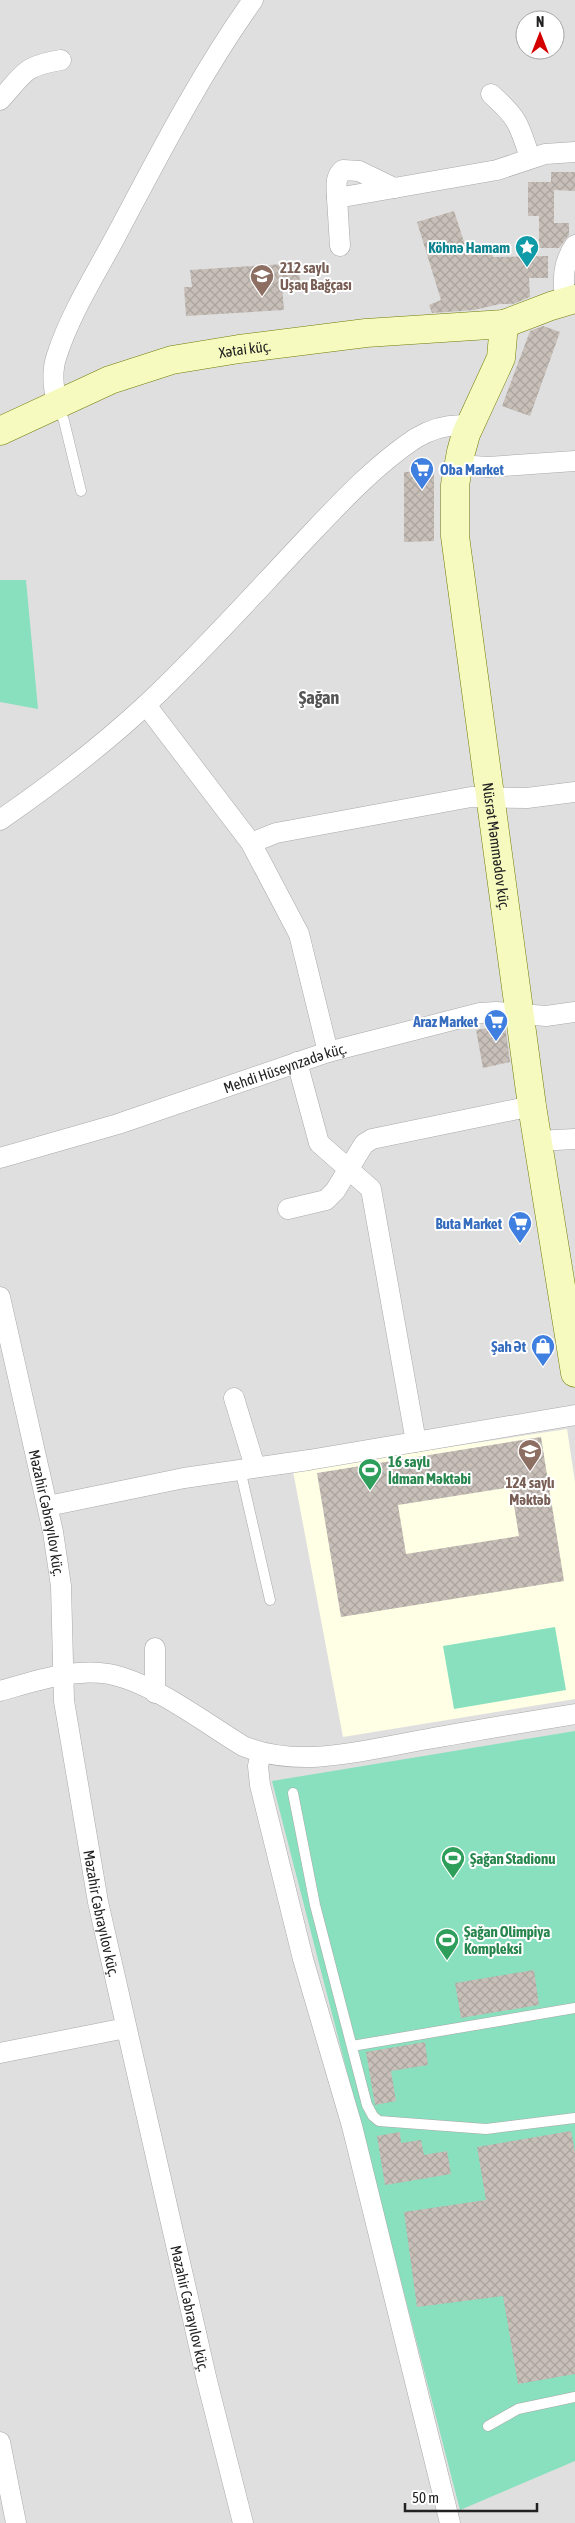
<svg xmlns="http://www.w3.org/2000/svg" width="575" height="2523" font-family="'Asap Condensed',sans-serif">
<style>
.residential{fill:#e0dfdf;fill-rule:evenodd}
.education{fill:#ffffe5}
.pitch{fill:#88e0be}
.building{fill:url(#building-cross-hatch);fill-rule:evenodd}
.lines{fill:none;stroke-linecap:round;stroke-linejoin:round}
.lane-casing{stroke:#a9a9a9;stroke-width:11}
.street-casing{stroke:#a9a9a9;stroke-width:21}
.secondary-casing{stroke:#707d05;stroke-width:29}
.lane{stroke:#fff;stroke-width:10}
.street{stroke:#fff;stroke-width:20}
.secondary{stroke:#f7fabf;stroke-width:28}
.labels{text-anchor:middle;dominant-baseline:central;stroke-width:4;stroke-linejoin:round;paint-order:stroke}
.culture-label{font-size:15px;font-weight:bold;fill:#0d838f;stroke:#fff;text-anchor:end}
.education-label{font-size:15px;font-weight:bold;fill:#785e54;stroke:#fff;text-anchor:start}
.street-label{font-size:15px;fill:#222;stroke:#fff}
.shop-label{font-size:15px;font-weight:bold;fill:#366cbe;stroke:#fff;text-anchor:end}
.leisure-label{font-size:15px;font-weight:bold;fill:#27864d;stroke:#fff;text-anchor:start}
.quarter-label{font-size:18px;font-weight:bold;fill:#555;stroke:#fff}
</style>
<defs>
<pattern id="building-cross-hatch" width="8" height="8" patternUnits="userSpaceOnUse" patternTransform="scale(1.25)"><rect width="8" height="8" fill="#c7bfb8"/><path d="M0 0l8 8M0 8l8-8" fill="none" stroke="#aba49e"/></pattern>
</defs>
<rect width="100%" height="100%" fill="#f2efe9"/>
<path class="residential" d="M0,0h575v2523h-575zM525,20h30v30h-30z"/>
<path class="education" d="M567,1429l8,53v217l-232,38 -50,-266z"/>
<path class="pitch" d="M0,580h26l12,129 -38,-7z
M555,1627l11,63 -112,19 -11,-63z
M575,1731v730l-115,49 -188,-729z"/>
<path class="building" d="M551,172h24v19l-21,-1v33h15v12l-10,13h-20v-32h-11v-34h23z
M454,211l14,43 22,-6 3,9 55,-1v22h-19l1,19 -17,7h-13l-26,6 -42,3 -3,-8 12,-5 -24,-78z
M299,263l1,22 -18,1 2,24 -98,6 -2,-29h8l-2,-17z
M543,326l17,6 -30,84 -28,-10 28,-75z
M434,471v70l-30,1v-70z
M505,1025l5,37 -27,6 -7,-38z
M541,1437l23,144 -223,36 -24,-144zM511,1487l8,49 -113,18 -8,-49z
M534,1970l5,35 -78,13 -6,-35z
M425,2042l3,23 -37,6 5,30 -21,4 -9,-53z
M571,2131l4,21v222l-57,10 -15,-88 -86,11 -13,-95 82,-12 -9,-53z
M400,2132l1,11 20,-3 3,15 23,-4 4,23 -66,11 -8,-49z"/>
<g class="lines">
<g class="lane-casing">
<path id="lane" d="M58,405l6,16 17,70
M240,1469l30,131
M293,1793l22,112 52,200 6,11 6,5 107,8 89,-11
M352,2046l223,-38
M488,2426l30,-17 57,-12"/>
</g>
<g class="street-casing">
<g id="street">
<path d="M491,94c27,24 28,30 39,64"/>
<path d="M0,100c25,-27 23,-34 61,-40"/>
<path d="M337,198c0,-10 -3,-21 6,-28l16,1 35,17"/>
<path d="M340,246l-3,-48 160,-28 48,-16 30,-2"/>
<path d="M565,302c-2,-23 -3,-38 10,-57"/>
<path d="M57,403c-4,-16 -6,-32 0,-48 14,-43 40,-83 61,-123 42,-79 83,-159 135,-232"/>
<path d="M458,465l30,2 87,-6"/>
<path d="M146,705l105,138 48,91 29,118"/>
<path d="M0,820c52,-36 102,-74 148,-117 55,-52 105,-108 157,-163 34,-36 70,-75 111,-102 17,-10 34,-15 54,-12"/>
<path d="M251,843l25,-10 195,-36 56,1 48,-6"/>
<path d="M297,1062l22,81 52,46 45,253"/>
<path d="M537,1141l38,-2"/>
<path id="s1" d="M0,1158l118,-34 210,-72 152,-39 16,-1 50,4 29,-4"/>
<path d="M288,1209l38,-9 9,-9 29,-47 8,-5 160,-33"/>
<path id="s2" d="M0,1297l53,235 8,54 3,115 34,201 109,479 36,142"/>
<path d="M234,1398l21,69"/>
<path d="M48,1506l136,-28 125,-18 266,-45"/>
<path d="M155,1648v45"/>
<path d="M0,1691c35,-10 72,-23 109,-17 43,8 96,49 134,72 59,24 125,3 185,-7 49,-9 98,-17 147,-25"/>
<path d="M261,1753l-3,13 2,19 43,174 49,167 98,397"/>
<path d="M0,2053l126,-25"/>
<path d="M0,2442l16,81"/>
</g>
</g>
<g class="secondary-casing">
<g id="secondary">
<path id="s3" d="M504,324l-3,34 -35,76 -5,18 -6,33v51l77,570 43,267"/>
<path id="s4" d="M0,431l110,-51 62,-20 67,-11 127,-16 138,-9 47,-18 24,-7"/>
</g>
</g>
<use href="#lane" class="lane"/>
<use href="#street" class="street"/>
<use href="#secondary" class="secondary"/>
</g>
<defs>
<g id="sight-pin" transform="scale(1.25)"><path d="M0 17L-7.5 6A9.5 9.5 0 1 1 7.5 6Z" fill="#0f9aa8" stroke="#fff"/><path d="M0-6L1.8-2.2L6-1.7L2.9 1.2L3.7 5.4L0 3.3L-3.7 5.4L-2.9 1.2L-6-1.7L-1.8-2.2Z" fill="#fff"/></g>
<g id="school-pin" transform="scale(1.25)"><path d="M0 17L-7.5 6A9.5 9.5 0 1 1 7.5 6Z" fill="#8d6e63" stroke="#fff"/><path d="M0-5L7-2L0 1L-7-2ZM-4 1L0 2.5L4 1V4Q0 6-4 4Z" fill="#fff"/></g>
<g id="supermarket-pin" transform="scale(1.25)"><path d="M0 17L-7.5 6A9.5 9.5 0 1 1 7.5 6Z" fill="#3f7fe0" stroke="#fff"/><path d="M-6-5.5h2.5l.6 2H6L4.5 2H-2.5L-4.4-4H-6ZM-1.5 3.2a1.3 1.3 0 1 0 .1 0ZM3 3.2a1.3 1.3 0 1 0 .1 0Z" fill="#fff"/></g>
<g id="shop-pin" transform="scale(1.25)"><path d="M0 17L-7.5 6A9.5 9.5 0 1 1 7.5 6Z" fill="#3f7fe0" stroke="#fff"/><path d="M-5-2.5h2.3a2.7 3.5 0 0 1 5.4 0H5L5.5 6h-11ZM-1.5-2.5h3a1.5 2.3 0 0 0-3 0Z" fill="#fff"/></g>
<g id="stadium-pin" transform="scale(1.25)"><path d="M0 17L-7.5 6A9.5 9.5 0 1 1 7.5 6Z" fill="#2e9e5b" stroke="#fff"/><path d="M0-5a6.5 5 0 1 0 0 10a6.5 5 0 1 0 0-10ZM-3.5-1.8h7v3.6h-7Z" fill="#fff"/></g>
</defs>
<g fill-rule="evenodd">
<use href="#sight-pin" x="527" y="247"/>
<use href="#school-pin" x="262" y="276"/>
<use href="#supermarket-pin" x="422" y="469"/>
<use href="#supermarket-pin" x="496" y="1021"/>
<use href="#supermarket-pin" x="520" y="1223"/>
<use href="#shop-pin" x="543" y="1346"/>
<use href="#school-pin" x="530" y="1451"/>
<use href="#stadium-pin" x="370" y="1470"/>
<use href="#stadium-pin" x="453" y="1858"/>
<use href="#stadium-pin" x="447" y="1940"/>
</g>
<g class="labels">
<g class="culture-label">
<text x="510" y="247">Köhnə Hamam</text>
</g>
<g class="education-label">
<text x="280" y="267">212 saylı<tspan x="280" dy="17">Uşaq Bağçası</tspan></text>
<text x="530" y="1482" text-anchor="middle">124 saylı<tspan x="530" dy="17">Məktəb</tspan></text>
</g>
<g class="street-label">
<text stroke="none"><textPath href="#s4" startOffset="260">Xətai küç.</textPath></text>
<text stroke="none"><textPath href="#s3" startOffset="534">Nüsrət Məmmədov küç.</textPath></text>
<text stroke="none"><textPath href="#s1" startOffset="299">Mehdi Hüseynzadə küç.</textPath></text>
<text stroke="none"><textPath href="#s2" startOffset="221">Məzahir Cəbrayılov küç.</textPath></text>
<text stroke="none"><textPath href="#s2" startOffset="626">Məzahir Cəbrayılov küç.</textPath></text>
<text stroke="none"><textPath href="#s2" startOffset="1031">Məzahir Cəbrayılov küç.</textPath></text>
</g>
<g class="shop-label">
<text x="440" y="469" text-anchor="start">Oba Market</text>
<text x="478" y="1021">Araz Market</text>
<text x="502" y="1223">Buta Market</text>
<text x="526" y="1346">Şah Ət</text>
</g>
<g class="leisure-label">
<text x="388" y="1461">16 saylı<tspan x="388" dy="17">İdman Məktəbi</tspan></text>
<text x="470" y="1858">Şağan Stadionu</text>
<text x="464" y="1931">Şağan Olimpiya<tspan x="464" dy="17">Kompleksi</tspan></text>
</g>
<g class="quarter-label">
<text x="319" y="697">Şağan</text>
</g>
</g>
<g transform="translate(540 35)"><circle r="24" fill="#ffffff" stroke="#a7a7a7"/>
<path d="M0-4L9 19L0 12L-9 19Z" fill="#d40000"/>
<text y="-8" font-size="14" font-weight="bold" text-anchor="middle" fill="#222222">N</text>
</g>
<path d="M405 2503v8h132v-8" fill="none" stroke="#222222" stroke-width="2.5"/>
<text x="412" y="2503" font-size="15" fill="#222222" stroke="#ffffff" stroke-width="4" paint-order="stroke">50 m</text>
</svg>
